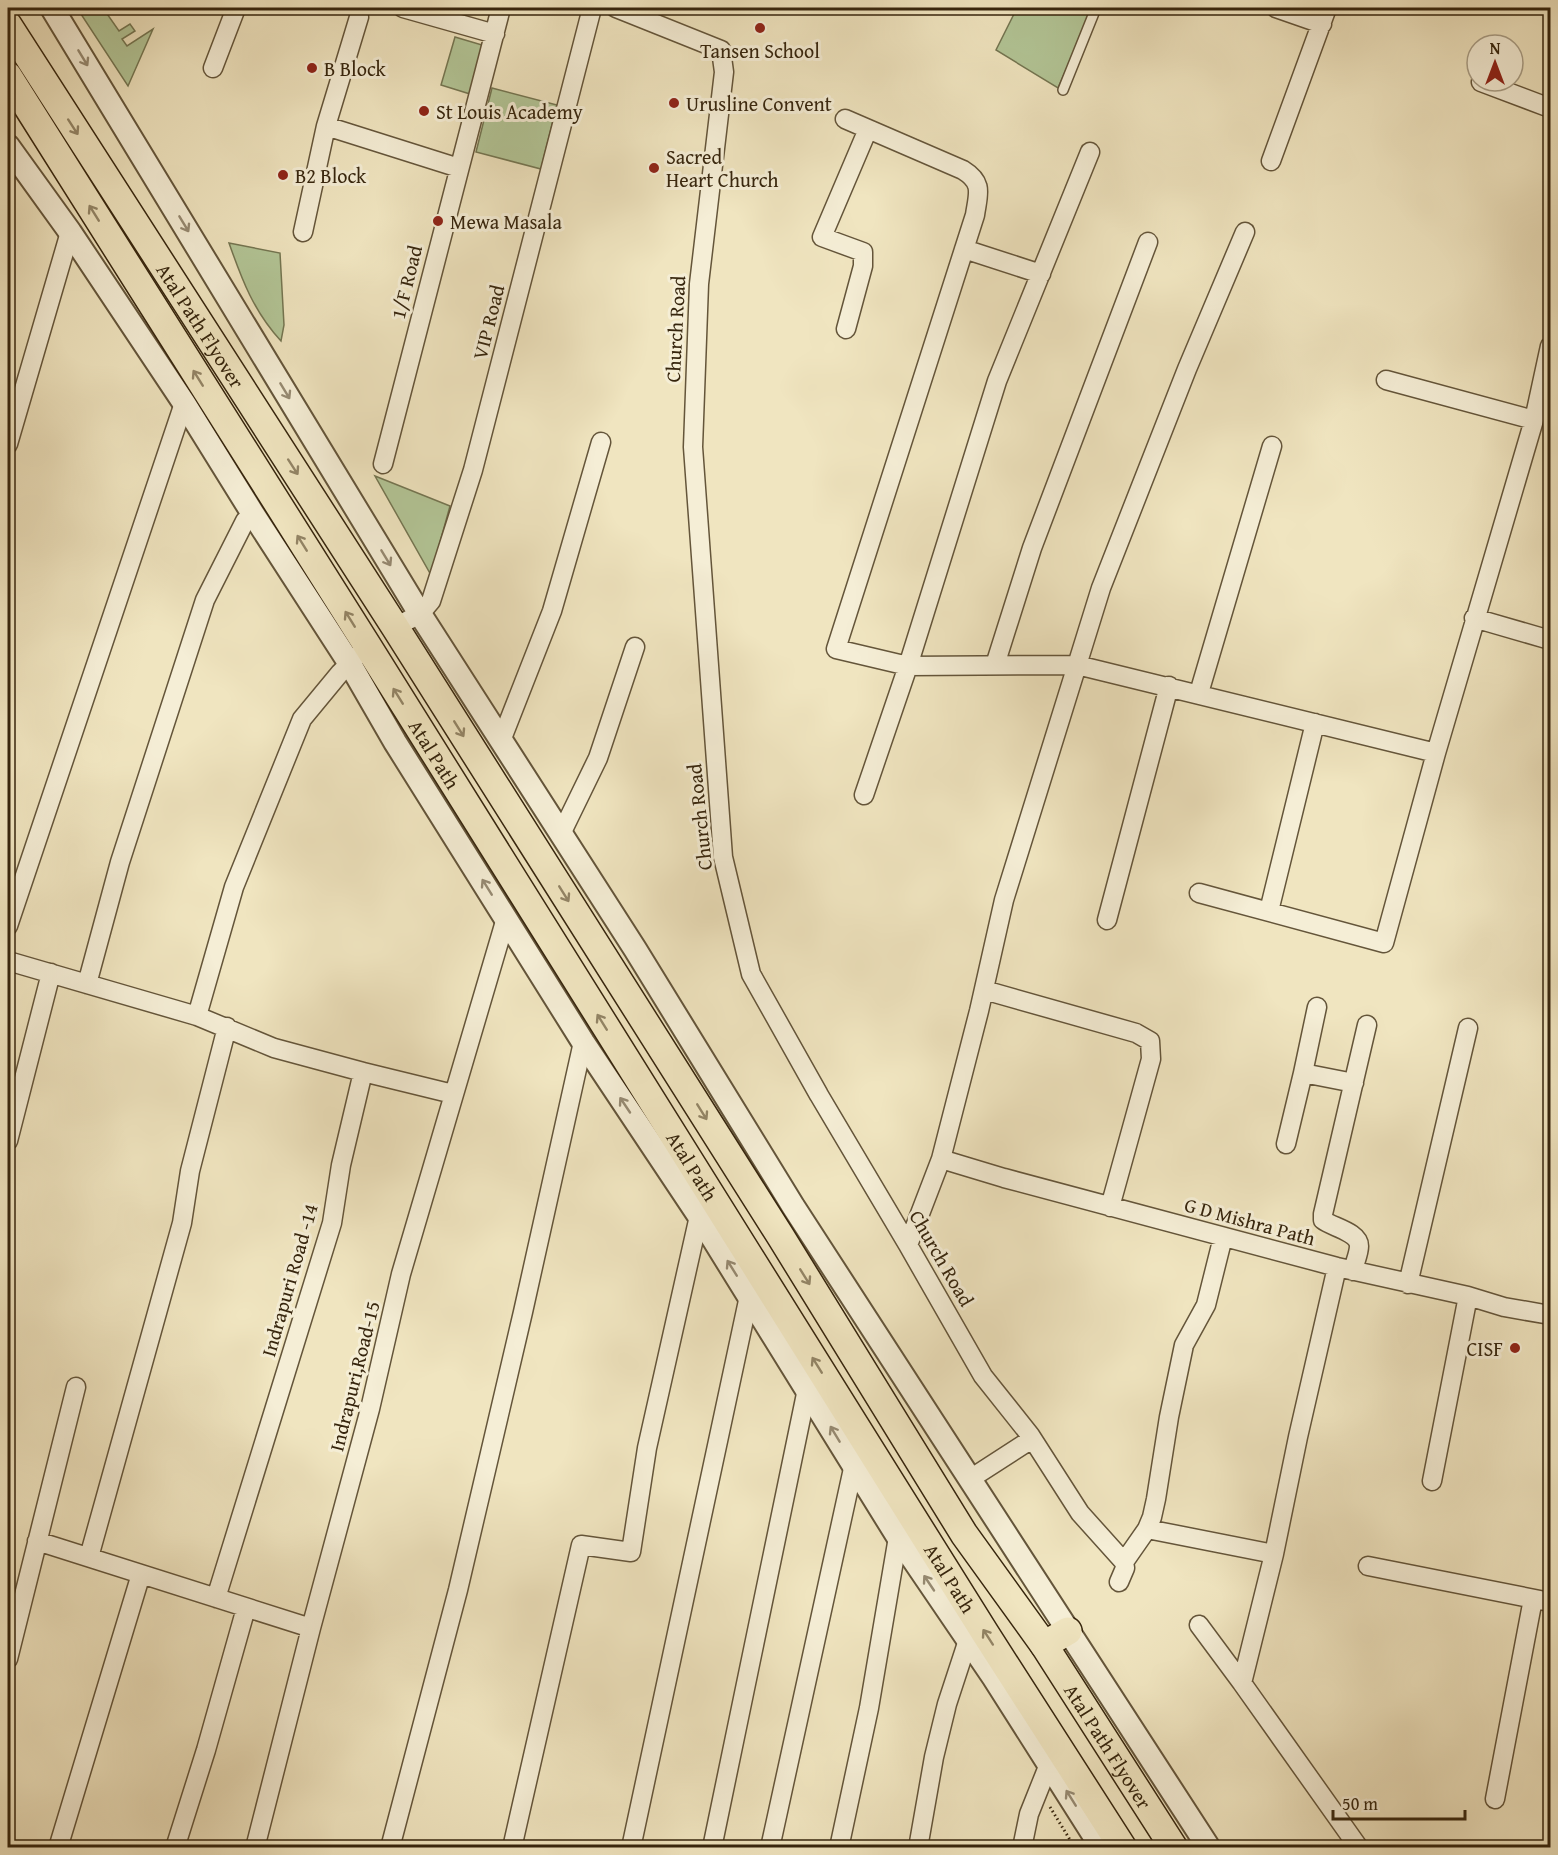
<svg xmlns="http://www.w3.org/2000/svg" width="1558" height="1855" font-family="'Gentium Book Plus',serif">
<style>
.green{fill:#b3c697;stroke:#747652;stroke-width:1.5}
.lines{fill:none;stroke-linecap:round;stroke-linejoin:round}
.service-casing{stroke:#64553a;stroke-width:12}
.minor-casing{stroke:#64553a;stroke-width:21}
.tertiary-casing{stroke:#64553a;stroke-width:26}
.primary-casing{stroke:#36250d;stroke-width:30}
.path{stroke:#36250d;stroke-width:3;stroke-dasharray:1.5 3;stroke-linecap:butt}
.service{stroke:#f5eed6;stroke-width:9}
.minor{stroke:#f5eed6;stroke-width:18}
.tertiary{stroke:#f5eed6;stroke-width:22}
.primary{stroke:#f0e5c0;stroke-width:27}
.oneway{stroke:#968a72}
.oneway2{stroke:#938566}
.poi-dot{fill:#8f2418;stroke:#f5eed6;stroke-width:2}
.labels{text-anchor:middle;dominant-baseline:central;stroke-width:6;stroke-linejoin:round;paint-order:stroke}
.poi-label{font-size:20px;fill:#36250d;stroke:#f5eed6;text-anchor:start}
.street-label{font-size:20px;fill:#36250d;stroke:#f5eed6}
</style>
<rect width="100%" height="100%" fill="#f0e5c0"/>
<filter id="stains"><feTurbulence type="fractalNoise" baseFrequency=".00333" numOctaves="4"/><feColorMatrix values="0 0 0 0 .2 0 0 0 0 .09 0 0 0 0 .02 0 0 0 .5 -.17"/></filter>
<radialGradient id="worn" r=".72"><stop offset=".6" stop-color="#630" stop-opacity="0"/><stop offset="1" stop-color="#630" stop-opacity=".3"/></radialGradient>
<path class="green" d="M77,8h26l16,23 11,-7 5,7 -13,8 5,7 26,-17 -25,57z
M1017,8h76l-35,80 -62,-38z
M455,37l27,8 -12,49 -29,-9z
M492,88l65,17 -16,64 -65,-17z
M229,243l51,10 4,72 -3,16c-27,-29 -39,-61 -52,-98z
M375,476l75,30 -19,69z"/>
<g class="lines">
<g class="service-casing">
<path id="service" d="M1063,90l33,-82"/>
</g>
<g class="minor-casing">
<path id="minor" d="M403,8l92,26
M616,8l105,42 3,22 -25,212 -6,163 30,410 28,117 68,121 89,150 75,131 47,59 50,78 44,49 1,6 -6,14
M1276,8l46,16
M213,68l23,-60
M1481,82l69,26
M845,119l118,51c21,13 15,24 12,45l-139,434 72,17 169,-1 359,88
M326,126l133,42
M1271,161l56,-153
M303,232l23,-106 33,-109
M964,249l77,25
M846,329l17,-63v-14l-41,-15 46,-108
M1386,380l148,40
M8,444l62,-212
M383,464l118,-456
M1474,618l76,22
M395,627l25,-13 11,-13 42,-131 119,-462
M995,665l37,-117 116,-306
M1199,693l73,-247
M501,741l51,-130 49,-169
M864,795l44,-129 89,-285 93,-229
M561,834l37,-76 37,-111
M1199,893l185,50 52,-190 98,-333 16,-74
M1269,911l46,-188
M1107,920l62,-234
M8,926l176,-523
M8,961l189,55 77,32 89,24 -22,93 -9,58 -116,375
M87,984l33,-122 85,-262 40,-79 8,-7
M984,990l152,43 14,8 1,18 -41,148
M197,1016l37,-129 68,-168 38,-46 18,-18
M363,1072l90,22
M1303,1073l14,-66
M8,1141l43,-168
M1286,1144l17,-71 51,10
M941,1159l63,19 333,89 131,29 36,11 46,8
M908,1245l33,-86 38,-148 25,-111 97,-312 86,-219 58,-137
M1353,1271c1,-7 6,-17 6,-25 0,-14 -27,-19 -36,-26v-6l44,-189
M1408,1284l60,-256
M970,1479l62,-40
M1432,1481l36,-185
M1147,1529l127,25 -32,129 117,165
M37,1541l274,87
M1274,1554l24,-117 39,-170
M89,1557l93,-334 8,-52 37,-144
M1124,1562l23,-33 5,-12 4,-18 13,-82 15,-72 22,-40 17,-68
M1368,1566l182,36
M1199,1625l43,58
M8,1659l68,-272
M1495,1799l38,-200
M58,1848l83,-274
M175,1848l31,-98 40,-142
M255,1848l56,-220 59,-219 31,-135 105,-356
M390,1848l68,-258 65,-278 60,-270
M512,1848l69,-303 50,7 16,-104 52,-232
M631,1848l118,-552
M712,1848l95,-459
M770,1848l84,-384
M839,1848l30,-140 29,-171
M918,1848l16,-91 13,-53 21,-64
M1022,1848l7,-34 20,-50"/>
</g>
<g class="tertiary-casing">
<path id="tertiary" d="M52,8l368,606 215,335 158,257 416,642
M8,146l62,86 114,171 69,111 97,150 45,78 188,300 116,174 199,321 96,141 108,170"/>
</g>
<g class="primary-casing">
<g id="primary">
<path id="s1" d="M8,25l387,602 386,610 183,297 80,111 130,203"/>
<path id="s2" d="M8,76l359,569 618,988 138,215"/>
<path d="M1044,1645l24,-14"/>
</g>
</g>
<path class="path" d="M1050,1807l25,41"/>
<use href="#service" class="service"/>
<use href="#minor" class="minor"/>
<use href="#tertiary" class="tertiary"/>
<use href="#primary" class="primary"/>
</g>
<defs><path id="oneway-shaft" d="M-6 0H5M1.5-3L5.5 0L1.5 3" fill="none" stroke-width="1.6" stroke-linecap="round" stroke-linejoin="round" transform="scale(1.5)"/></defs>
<g class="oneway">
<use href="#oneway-shaft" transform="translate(83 58) rotate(59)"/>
<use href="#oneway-shaft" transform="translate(184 224) rotate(59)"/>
<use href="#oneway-shaft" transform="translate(285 391) rotate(59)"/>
<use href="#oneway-shaft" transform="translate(386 558) rotate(59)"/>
<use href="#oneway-shaft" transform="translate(487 887) rotate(-122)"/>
<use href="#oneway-shaft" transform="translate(625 1105) rotate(-124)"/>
<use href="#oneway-shaft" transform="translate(732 1268) rotate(-122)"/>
<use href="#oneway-shaft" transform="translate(835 1434) rotate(-121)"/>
<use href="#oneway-shaft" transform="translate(929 1583) rotate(-124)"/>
<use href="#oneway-shaft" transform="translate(1071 1798) rotate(-122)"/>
</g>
<g class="oneway2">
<use href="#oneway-shaft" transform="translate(73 127) rotate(57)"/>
<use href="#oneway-shaft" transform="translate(94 213) rotate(-122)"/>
<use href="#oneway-shaft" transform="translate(198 378) rotate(-122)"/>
<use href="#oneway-shaft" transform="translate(293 467) rotate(57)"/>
<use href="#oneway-shaft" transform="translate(302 543) rotate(-122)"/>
<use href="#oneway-shaft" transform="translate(350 619) rotate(-122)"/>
<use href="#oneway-shaft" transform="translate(398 696) rotate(-122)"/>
<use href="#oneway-shaft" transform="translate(459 729) rotate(58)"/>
<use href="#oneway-shaft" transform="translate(564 894) rotate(58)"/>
<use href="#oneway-shaft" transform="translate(602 1022) rotate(-122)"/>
<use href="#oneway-shaft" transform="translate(702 1112) rotate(58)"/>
<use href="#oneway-shaft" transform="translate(805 1277) rotate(58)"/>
<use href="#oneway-shaft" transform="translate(817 1365) rotate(-122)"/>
<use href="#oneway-shaft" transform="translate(988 1637) rotate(-123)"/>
</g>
<g class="poi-dot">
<circle cx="760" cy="28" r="6"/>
<circle cx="312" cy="68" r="6"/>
<circle cx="674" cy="103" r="6"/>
<circle cx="424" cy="111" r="6"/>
<circle cx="654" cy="168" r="6"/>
<circle cx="283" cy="175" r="6"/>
<circle cx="438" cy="221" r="6"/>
<circle cx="1515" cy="1348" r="6"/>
</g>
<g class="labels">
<g class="poi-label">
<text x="760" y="50" text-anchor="middle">Tansen School</text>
<text x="324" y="68">B Block</text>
<text x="686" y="103">Urusline Convent</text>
<text x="436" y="111">St Louis Academy</text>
<text x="666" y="156">Sacred<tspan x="666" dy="23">Heart Church</tspan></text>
<text x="295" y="175">B2 Block</text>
<text x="450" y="221">Mewa Masala</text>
<text x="1503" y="1348" text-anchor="end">CISF</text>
</g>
<g class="street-label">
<text transform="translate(406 282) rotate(-76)">1/F Road</text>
<text transform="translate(488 322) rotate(-76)">VIP Road</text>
<text stroke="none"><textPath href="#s1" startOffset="357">Atal Path Flyover</textPath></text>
<text transform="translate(675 329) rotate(-87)">Church Road</text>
<text stroke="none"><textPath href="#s2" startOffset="801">Atal Path</textPath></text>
<text transform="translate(699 817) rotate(-96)">Church Road</text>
<text stroke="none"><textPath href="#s2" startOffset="1287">Atal Path</textPath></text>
<text transform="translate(1250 1221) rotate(15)">G D Mishra Path</text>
<text transform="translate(942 1258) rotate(60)">Church Road</text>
<text transform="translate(289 1280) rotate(-74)">Indrapuri Road -14</text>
<text transform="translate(354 1376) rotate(-76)">Indrapuri,Road-15</text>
<text stroke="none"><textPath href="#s2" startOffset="1773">Atal Path</textPath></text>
<text stroke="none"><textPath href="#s1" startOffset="2043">Atal Path Flyover</textPath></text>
</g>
</g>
<rect width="1558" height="1855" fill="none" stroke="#f0e5c0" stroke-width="30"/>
<rect x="9" y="9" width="1540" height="1837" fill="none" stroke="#36250d" stroke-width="3"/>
<rect x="15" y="15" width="1528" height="1825" fill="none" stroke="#36250d" stroke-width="1.5"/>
<g transform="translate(1495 63)"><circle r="28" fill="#f5eed6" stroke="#a99e86" stroke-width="1.5"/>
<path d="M0-4.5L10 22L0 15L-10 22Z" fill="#8f2418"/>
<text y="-9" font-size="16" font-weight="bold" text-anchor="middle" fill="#36250d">N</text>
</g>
<path d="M1333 1810v9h132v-9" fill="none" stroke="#36250d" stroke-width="3"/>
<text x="1342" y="1810" font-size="18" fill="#36250d" stroke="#f5eed6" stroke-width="4.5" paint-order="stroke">50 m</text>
<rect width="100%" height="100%" filter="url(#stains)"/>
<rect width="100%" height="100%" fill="url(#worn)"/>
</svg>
